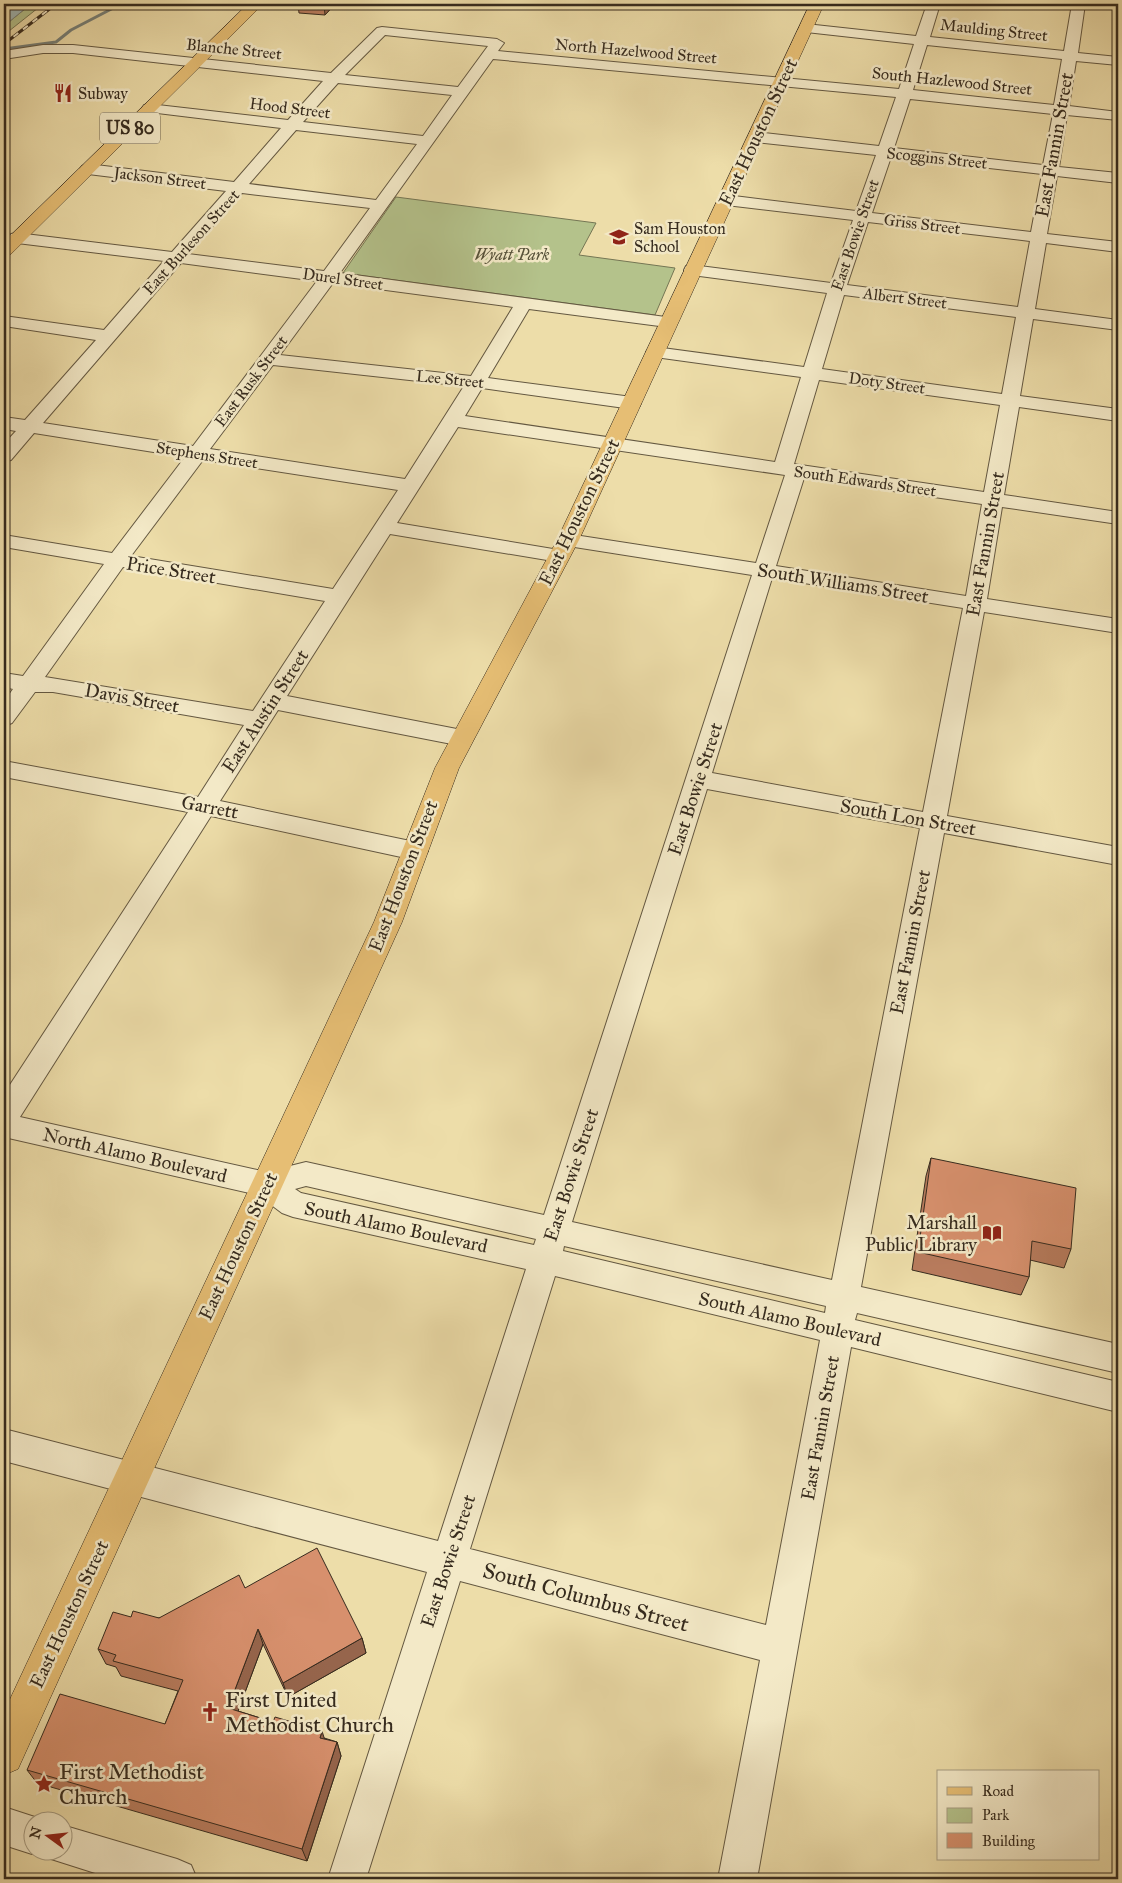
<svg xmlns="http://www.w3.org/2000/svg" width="1122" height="1883" font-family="'IM FELL Great Primer',serif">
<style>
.green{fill:#b4c28b;stroke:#757654}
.water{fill:#a0b8b5;stroke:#768079}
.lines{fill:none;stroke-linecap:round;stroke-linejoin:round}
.stream{stroke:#768079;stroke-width:3}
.minor-casing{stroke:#645841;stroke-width:2}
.major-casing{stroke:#362b1e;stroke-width:1}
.highway-casing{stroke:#362b1e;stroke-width:1}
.minor{fill:#f3e9c7;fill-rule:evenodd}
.major{fill:#e6be74;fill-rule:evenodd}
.highway{fill:#e6be74;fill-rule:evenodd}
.rail-casing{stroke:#362b1e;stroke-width:3}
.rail{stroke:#f3e9c7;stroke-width:2;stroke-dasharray:6;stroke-linecap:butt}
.wall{fill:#b97c5e;stroke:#362b1e}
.shaded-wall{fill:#96654c;stroke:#362b1e}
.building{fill:#d7906d;stroke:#362b1e}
.labels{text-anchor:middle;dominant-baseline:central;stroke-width:5;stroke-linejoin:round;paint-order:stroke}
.far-street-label{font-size:16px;fill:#362b1e;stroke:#f3e9c7}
.far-poi-label{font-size:16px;fill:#362b1e;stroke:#f3e9c7;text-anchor:start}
.far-park-label{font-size:16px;font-style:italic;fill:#565139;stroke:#f3e9c7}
.shield{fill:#f3e9c7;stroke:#6f6451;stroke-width:1}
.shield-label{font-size:18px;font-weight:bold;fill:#362b1e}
.street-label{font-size:19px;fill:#362b1e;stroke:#f3e9c7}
.poi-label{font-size:19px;fill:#362b1e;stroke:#f3e9c7;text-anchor:end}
.near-street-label{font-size:22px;fill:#362b1e;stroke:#f3e9c7}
.near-poi-label{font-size:22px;fill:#362b1e;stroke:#f3e9c7;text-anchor:start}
</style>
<rect width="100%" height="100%" fill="#eddda9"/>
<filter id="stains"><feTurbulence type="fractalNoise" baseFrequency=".004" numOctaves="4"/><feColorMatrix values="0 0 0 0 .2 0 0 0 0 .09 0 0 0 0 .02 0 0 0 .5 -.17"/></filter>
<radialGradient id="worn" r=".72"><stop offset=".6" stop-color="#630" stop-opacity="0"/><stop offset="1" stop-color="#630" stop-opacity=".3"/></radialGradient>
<path class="green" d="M31,4h12l-39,31v-9z
M396,197l200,26 -17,32 96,13 -20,47 -312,-42z"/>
<path class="water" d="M4,4h27l-27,22z"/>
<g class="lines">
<path class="stream" d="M4,49l52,-7 15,-12 50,-26"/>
<g class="minor-casing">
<path id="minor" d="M927,4h13l-10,33 134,14 8,-47h13l-7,49 40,4v8l-42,-4 -7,45 49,6v8l-51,-5 -8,52 59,6v10l-61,-7 -10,58 71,8v10l-72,-9 -11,66 83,11v10l-85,-11 -13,77 98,13v12l-99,-14 -15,88 114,17v12l-116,-17 -15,92 131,20v14l-134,-21 -37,204 171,31v18l-174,-32 -83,454 257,57v29l-261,-60 -2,7 263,62v30l-267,-65 -94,532h-39l42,-219 -300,-79 -94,298h-38l99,-307 -423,-111v-32l434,112 88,-272 -233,-52 -11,-4 -24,-18 -254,-58v-43l184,-282 -184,-35v-16l194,36 46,-72 -191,-33h-18l-23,31 -8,3v-24l9,-13 -9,-2v-14l19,3 81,-112 -100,-17v-12l108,18 73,-96 -151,-24 -23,27 -7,2v-18l12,-13 -12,-2v-12l21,3 71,-80 -92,-14v-10l100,14 60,-69 -147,-18 -6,-1 -2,-4 2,-4 6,-1 155,19 54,-61 -138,-17 -6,-2 -2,-3 2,-3 6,-2 146,18 47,-54 -132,-16 -5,-1 -2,-3 2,-3 5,-1 139,16 35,-39 -250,-28h-30l-39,6v-8l39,-6h30l258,28 46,-45 5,-1 115,12 7,4 -6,8 401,38 15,-45 -108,-12 -7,-4 7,-4 110,12zM385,35l103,11 -30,41 -113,-12zM927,45l135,14 -8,46 -141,-15zM493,59l403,38 -17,49 -123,-14 -5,2 -3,3 3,3 5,2 120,13 -20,56 -130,-16 -6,2 -2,3 2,3 6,2 127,15 -22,63 -139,-18 -6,1 -2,4 2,4 6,1 135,18 -23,74 -149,-20 -6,1 -3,4 3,4 6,1 146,20 -26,85 -310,-46 17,-28 150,21 7,-2 2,-4 -2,-4 -7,-2 -144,-19 41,-69 138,18 6,-1 3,-4 -3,-4 -333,-45zM338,83l114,12 -29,41 -120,-14zM910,99l143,15 -10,51 -149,-17zM296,130l121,14 -41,56 -127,-16zM891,157l151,17 -11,58 -159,-19zM242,193l128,15 -46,63 -136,-17zM868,222l162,19 -12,66 -171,-22zM181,263l136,18 -124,165 -150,-23zM333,283l180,24 -42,69 -191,-21zM844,295l172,22 -14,77 -180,-25zM273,365l191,21 -59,93 -195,-30zM819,380l181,25 -16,87 -190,-28zM458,427l327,48 -29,88 -188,-29 -7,2 -3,4 3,4 7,2 184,29 -208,640 -238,-53 -40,10 -246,-55 191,-301 204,44 9,-3 4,-6 -4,-6 -9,-3 -195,-41 58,-91 184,36 8,-3 4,-5 -4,-5 -8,-3 -175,-34 103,-162 169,28 7,-2 3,-4 -3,-4 -7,-2 -162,-27zM203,460l195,30 -65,99 -202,-33zM804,478l178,26 -16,92 -190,-30zM123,567l202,34 -72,110 -208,-34zM772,578l191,30 -40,204 -211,-39zM707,789l213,39 -88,452 -260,-58zM306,1186l230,53 -2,6 -233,-52 -6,-4zM564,1246l262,60 -1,7 -262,-62zM555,1276l265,64 -54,285 -296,-76z
M4,1807l40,13h-12v30h9l-9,4 -28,-9z
M62,1825l115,34 14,6 6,14h-83l-66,-21 -3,-8h17z"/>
</g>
<g class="major-casing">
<path id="major" d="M810,4h14l-245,536 -120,228 -57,154 -384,847 -14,6v-63l370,-790 61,-154 122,-228z"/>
</g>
<g class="highway-casing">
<path id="highway" d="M248,4h15l-253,251 -6,1v-14z"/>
</g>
<use href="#minor" class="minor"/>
<use href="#major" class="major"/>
<use href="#highway" class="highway"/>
<g class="rail-casing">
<path id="rail" d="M4,44l52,-40"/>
</g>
<use href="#rail" class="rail"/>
</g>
<path class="wall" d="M298,4h37l-10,11 -26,-2z
M931,1158l140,91 -7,19 -34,-8 -1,17 -8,18 -109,-25 14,-94z
M245,1588l117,50 4,15 -78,44 -25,-53 -25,67 99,31 4,14 -34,105 -270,-78 -10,-13 138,-46 13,-33 -57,-15 -5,-9 -10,-3 -8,-15 33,-32 28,1z"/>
<path class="shaded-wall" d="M324,4h11l-10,11z
M258,1629l5,15 -29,78 -6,-14z
M362,1638l4,15 -78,44 -5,-14z
M322,1731l4,13 -6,-6z
M337,1742l4,14 -34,105 -5,-12z"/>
<path class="building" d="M931,1158l145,30 -5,61 -39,-8 -3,36 -111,-25z
M317,1548l45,90 -79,45 -25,-54 -30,79 45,14 2,-5 47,14 -2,7 17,4 -35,107 -275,-79 33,-76 105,30 18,-44 -70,-19 3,-6 -18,-6 15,-37 18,5 2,-6 26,7 80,-43 6,13z"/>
<defs>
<g id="restaurant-bare" transform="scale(1.5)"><path d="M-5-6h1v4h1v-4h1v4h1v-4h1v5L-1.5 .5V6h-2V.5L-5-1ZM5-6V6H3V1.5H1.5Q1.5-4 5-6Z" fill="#8f2418" stroke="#f3e9c7" stroke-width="2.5" paint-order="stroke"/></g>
<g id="school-bare" transform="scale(1.5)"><path d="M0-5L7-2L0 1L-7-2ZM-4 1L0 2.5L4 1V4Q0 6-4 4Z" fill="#8f2418" stroke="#f3e9c7" stroke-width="2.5" paint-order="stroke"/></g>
<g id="library-bare" transform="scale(1.5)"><path d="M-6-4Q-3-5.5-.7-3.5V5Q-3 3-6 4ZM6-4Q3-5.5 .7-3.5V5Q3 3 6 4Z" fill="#8f2418" stroke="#f3e9c7" stroke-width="2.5" paint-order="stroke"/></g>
<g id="church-bare" transform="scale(1.5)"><path d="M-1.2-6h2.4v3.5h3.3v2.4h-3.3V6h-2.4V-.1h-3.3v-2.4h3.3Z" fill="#8f2418" stroke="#f3e9c7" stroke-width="2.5" paint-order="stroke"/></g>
<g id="sight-bare" transform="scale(1.5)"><path d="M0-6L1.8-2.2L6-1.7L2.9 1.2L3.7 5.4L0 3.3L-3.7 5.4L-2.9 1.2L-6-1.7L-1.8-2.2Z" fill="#8f2418" stroke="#f3e9c7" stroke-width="2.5" paint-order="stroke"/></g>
</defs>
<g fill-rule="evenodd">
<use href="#restaurant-bare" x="63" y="93"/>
<use href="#school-bare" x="619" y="237"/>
<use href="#library-bare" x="992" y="1233"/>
<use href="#church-bare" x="210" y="1712"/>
<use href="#sight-bare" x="44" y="1784"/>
</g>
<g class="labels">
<g class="far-street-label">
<text transform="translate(994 30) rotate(6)">Maulding Street</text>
<text transform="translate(234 49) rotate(6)">Blanche Street</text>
<text transform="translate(636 51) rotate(5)">North Hazelwood Street</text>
<text transform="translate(952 81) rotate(6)">South Hazlewood Street</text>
<text transform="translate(290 108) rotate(7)">Hood Street</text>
<text transform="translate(937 158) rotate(6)">Scoggins Street</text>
<text transform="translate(160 178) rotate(7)">Jackson Street</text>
<text transform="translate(922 224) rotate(7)">Griss Street</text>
<text transform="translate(855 235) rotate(-71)">East Bowie Street</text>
<text transform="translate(191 242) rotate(-48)">East Burleson Street</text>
<text transform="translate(343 279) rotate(8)">Durel Street</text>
<text transform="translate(905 298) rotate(7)">Albert Street</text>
<text transform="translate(450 379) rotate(6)">Lee Street</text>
<text transform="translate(251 381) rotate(-53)">East Rusk Street</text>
<text transform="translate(887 383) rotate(8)">Doty Street</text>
<text transform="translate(207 455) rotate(9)">Stephens Street</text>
<text transform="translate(865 481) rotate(8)">South Edwards Street</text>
</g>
<g class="far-poi-label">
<text x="78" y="93">Subway</text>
<text x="634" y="228">Sam Houston<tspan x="634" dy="18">School</tspan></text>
</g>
<g class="far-park-label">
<text x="512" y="254">Wyatt Park</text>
</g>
<rect class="shield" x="100" y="112.5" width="60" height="31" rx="4"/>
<g class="shield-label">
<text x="130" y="128">US 80</text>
</g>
<g class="street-label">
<text transform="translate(758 132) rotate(-65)">East Houston Street</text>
<text transform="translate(1054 145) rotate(-80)">East Fannin Street</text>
<text transform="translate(579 512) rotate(-64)">East Houston Street</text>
<text transform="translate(985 544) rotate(-80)">East Fannin Street</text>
<text transform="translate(171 570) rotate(9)">Price Street</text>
<text transform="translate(843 583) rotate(9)">South Williams Street</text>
<text transform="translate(132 698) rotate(10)">Davis Street</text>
<text transform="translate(265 711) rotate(-57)">East Austin Street</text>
<text transform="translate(695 789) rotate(-72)">East Bowie Street</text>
<text transform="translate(210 807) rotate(11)">Garrett</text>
<text transform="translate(908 817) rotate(10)">South Lon Street</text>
<text transform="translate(403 876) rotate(-69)">East Houston Street</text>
<text transform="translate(910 942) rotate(-79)">East Fannin Street</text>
<text transform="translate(135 1155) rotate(13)">North Alamo Boulevard</text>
<text transform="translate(571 1175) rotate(-72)">East Bowie Street</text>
<text transform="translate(396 1227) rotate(12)">South Alamo Boulevard</text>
<text transform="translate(238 1246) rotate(-65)">East Houston Street</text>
<text transform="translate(790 1319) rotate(13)">South Alamo Boulevard</text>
<text transform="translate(820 1428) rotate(-80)">East Fannin Street</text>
<text transform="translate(448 1561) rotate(-72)">East Bowie Street</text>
<text transform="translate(69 1614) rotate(-65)">East Houston Street</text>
</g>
<g class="poi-label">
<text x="977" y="1222">Marshall<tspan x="977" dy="22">Public Library</tspan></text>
</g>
<g class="near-street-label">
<text transform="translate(586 1597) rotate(15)">South Columbus Street</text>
</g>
<g class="near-poi-label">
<text x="225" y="1699">First United<tspan x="225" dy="25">Methodist Church</tspan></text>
<text x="59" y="1771">First Methodist<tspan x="59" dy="25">Church</tspan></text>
</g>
</g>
<rect width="1122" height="1883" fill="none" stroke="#eddda9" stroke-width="20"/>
<rect x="5" y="5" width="1112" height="1873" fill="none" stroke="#362b1e" stroke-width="2.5"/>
<rect x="10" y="10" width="1102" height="1863" fill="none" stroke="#362b1e"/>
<rect x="937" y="1770" width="162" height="90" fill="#f3e9c7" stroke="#a79d83"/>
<rect x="947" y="1787" width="25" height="8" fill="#e6be74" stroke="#a79d83"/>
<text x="982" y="1796" font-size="15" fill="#362b1e">Road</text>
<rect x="947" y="1808" width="25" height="15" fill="#b4c28b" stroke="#a79d83"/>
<text x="982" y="1820" font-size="15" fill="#362b1e">Park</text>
<rect x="947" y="1833" width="25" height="15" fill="#d7906d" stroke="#a79d83"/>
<text x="982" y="1846" font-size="15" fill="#362b1e">Building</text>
<g transform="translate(48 1836) rotate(285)"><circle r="24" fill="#f3e9c7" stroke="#a79d83"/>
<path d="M0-4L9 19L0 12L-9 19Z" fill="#8f2418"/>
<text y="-8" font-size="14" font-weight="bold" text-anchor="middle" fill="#362b1e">N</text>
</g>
<rect width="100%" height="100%" filter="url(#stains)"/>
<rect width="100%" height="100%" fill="url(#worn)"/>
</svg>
